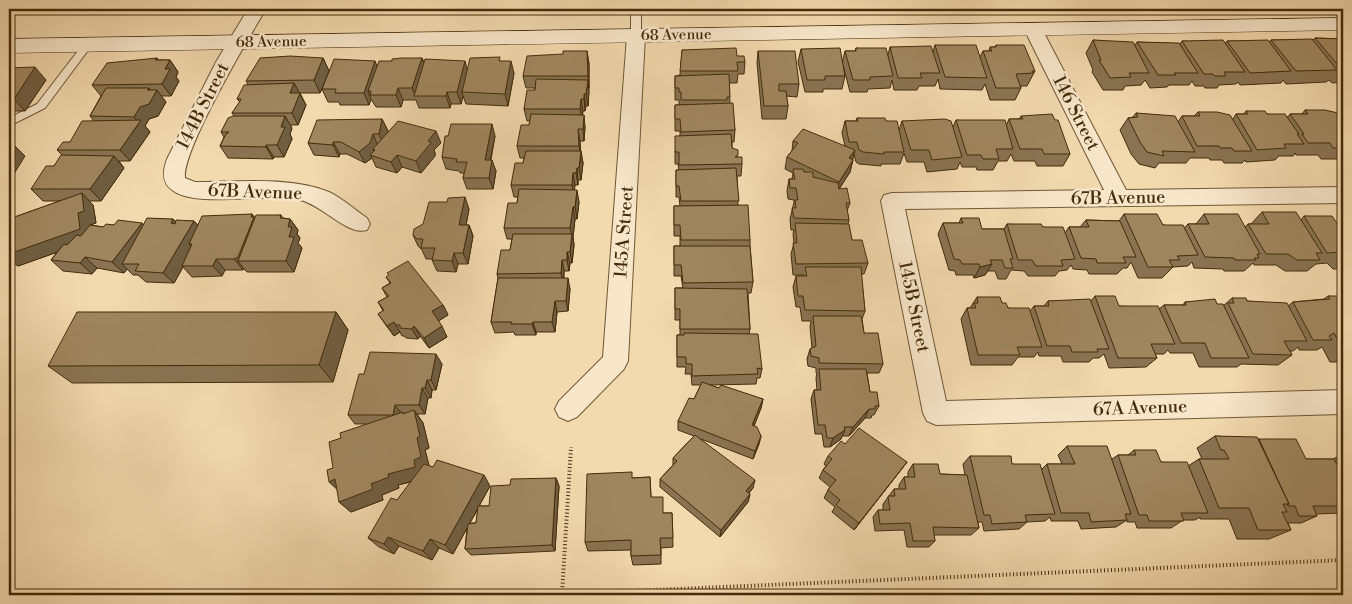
<svg xmlns="http://www.w3.org/2000/svg" width="1352" height="604" font-family="'Libre Bodoni',serif">
<style>
.lines{fill:none;stroke-linecap:round;stroke-linejoin:round}
.lane-casing{stroke:#705733;stroke-width:2}
.street-casing{stroke:#705733;stroke-width:2}
.secondary-casing{stroke:#452c0a;stroke-width:1}
.path{stroke:#452c0a;stroke-width:4;stroke-dasharray:1 2.5;stroke-linecap:butt}
.lane{fill:#f7e6ca;fill-rule:evenodd}
.street{fill:#f7e6ca;fill-rule:evenodd}
.secondary{fill:#f7e6ca;fill-rule:evenodd}
.wall{fill:#897352;stroke:#452c0a;fill-rule:evenodd}
.shaded-wall{fill:#6f5e42;stroke:#452c0a}
.building{fill:#9f865f;stroke:#452c0a}
.labels{text-anchor:middle;dominant-baseline:central;stroke-width:5;stroke-linejoin:round;paint-order:stroke}
.far-street-label{font-size:15px;fill:#452c0a;stroke:#f7e6ca}
.street-label{font-size:18px;fill:#452c0a;stroke:#f7e6ca}
</style>
<rect width="100%" height="100%" fill="#f2d9ae"/>
<filter id="stains"><feTurbulence type="fractalNoise" baseFrequency=".004" numOctaves="4"/><feColorMatrix values="0 0 0 0 .2 0 0 0 0 .09 0 0 0 0 .02 0 0 0 .5 -.17"/></filter>
<radialGradient id="worn" r=".72"><stop offset=".6" stop-color="#630" stop-opacity="0"/><stop offset="1" stop-color="#630" stop-opacity=".3"/></radialGradient>
<g class="lines">
<g class="lane-casing">
<path id="lane" d="M631,9h10v27l-5,3 -5,-3z
M87,42l5,3 -47,63 -36,18v-8l28,-14 47,-61z"/>
</g>
<g class="street-casing">
<path id="street" d="M248,9h18c-17,28 -84,141 -81,169l10,4c41,0 96,-6 134,10 13,6 26,18 38,26l3,6 -3,6c-20,6 -44,-25 -67,-30 -31,-8 -104,9 -128,-10 -11,-8 -9,-20 -5,-31l49,-97z
M1033,23l6,2 3,4 84,161 217,-3v16l-438,6 41,192 397,-11v24l-407,11 -9,-4 -4,-8 -42,-212 3,-6 8,-2 212,-3 -80,-161 3,-4z
M636,30l6,2 3,4 -17,325 -4,8 -47,48 -9,4 -9,-4 -4,-8 4,-8 44,-44 24,-321 3,-4z"/>
</g>
<g class="secondary-casing">
<path id="secondary" d="M1343,18v12l-1334,23v-14z"/>
</g>
<path class="path" d="M562,594l9,-147
M352,595l210,-1 781,-34"/>
<use href="#lane" class="lane"/>
<use href="#street" class="street"/>
<use href="#secondary" class="secondary"/>
</g>
<path class="wall" d="M1315,38l28,1v43l-11,1 -3,-3 -3,2 -40,2 -3,-4 -2,3 -41,2 -2,-3 -2,2 -17,1 -2,3h-12l-1,-2h-9l-3,-5 -3,4h-20l-2,2 -17,1 -5,-8 -4,5 -16,1 -2,4h-20l-11,-18 1,-2 -7,-17 7,-13 42,5 2,-3 43,2 2,-3 43,3 2,-3 43,1 1,-2h42z
M935,45l45,12 3,-6h6l1,-4h5l1,-2 39,26 -8,15h-7l1,2 -6,12h-25l-5,-16 -3,6 -42,-1 -2,-10 -3,7h-16l-2,4h-23l-2,-10 -2,8 -22,1 -1,3h-17l-7,-27 2,11 -3,13h-19v3h-18l-7,-30 3,-13 41,14 3,-12h10l1,-3 32,7 2,-8 43,5z
M682,50l55,6 8,6 -1,12h-6l-1,9h-8l1,20 5,27 -1,12h-2v6l10,16 -1,12h-4l1,29 12,35v6l3,36 -2,11h-3l2,36 -1,5 13,35 -2,9h-3l-1,6 -46,1 9,3 44,11 -2,9 -7,18 7,10 -2,8 -6,15 -52,-20 52,49 -4,5 1,1 -2,8 -28,35 -60,-50v-8l13,-14v-7l21,-22 -16,-6v-9l16,-22 7,-14h-9l-1,-11h-6l1,-7h-9v-32h3v-15h-5v-32h8l-2,-12h-7v-30h6v-10h-6v-30h6l-1,-9h-3v-27h3l-1,-6h-3v-12l5,-17v-4h-5v-26h6l-2,-1v-4h-4v-24l5,-1z
M587,51l2,13v24l-1,18h-2l-1,5h-2l-1,4 3,12 -1,14h-4v10l3,12 -2,17h-3v5h-3l-1,5 5,12 -2,17h-2l-2,18 1,8 -2,18h-2l-1,8h-5v7l6,11 -2,22 -11,1 -2,20h-19v3h-21l-1,-3 -19,1 -4,-11 7,-44 -1,-4 13,-24 2,-11h-5l-3,-11 13,-25 1,-6h-4l-3,-12 12,-22 1,-5h-4l-3,-12 12,-21 1,-4h-3l-3,-12 11,-21h-9l-3,-12z
M758,51l41,33 -2,13 -11,-1 2,10 -2,13h-24l-5,-56z
M157,58l2,2h11l8,12 -2,5 3,4 -8,15h-10l5,6 -8,14 -9,3 -4,7 5,6 -20,29h-11l5,7 -23,33h-12l4,4 3,18 -6,2 13,2 11,-2h30l29,-6 3,3 18,-1 4,4 54,-11 3,4 26,-3 2,3 7,1 8,11 -1,4 3,4 -2,5 4,5 -8,24h-47l-3,-3 -1,1h-18l-3,6 -30,1 -9,-10 -9,16 -28,-1 -8,-7h-5l-6,-6 -3,4 -27,-5 -5,6 -29,-3 -12,-11 6,-8 -39,14 -9,-7v-40l51,-18h-17l-12,-12 23,-23 8,-11 -5,-5 13,-8 24,-21 -4,-5 11,-20 -9,-11z
M323,58l6,13 -9,22h-20l6,12 -8,20h-8l2,3 -2,6 2,5 -8,18h-10l-1,2 -45,-1 -8,-12 4,-9 -3,-5 13,-16 -2,-3 8,-11 -3,-3 11,-15 -2,-3z
M422,58l2,4 43,8 34,-9 13,12 -6,33 -42,-2 -3,-8 -2,8h-10l-1,4h-31l-3,-8h-13l-2,7h-25l-5,-8 -2,6h-29l-1,-3h-11l-6,-13 55,-23 15,-5z
M9,68l37,12 -21,31h-16z
M1305,110l35,5 3,-3v47h-22l-3,-4h-22l-1,-2 -2,3h-14l-4,4 -29,2 -1,-2 -3,3h-18l-2,-3h-12l-1,-2h-19l-4,5h-27l-4,5 -16,-4 -8,-10 -11,-24 8,-12 5,-1 3,-4 42,9 4,-6h12l4,-4 35,7 3,-5h8l2,-3 42,6 2,-3h12z
M1021,116l49,38 -7,12h-26l-2,-5h-21l-3,-7 -4,7h-9l-5,9h-16l-1,-3h-14l-2,-5 -3,7 -30,3 -3,-10h-17l-3,-9 -4,11h-19v2l-22,-2 -3,-2 -2,-8 -4,18 -11,17 11,14 -3,8 2,9 -1,4 4,16 16,23 -4,11h-3l4,37 -3,8 2,14 19,31 -4,9h-12l3,19 9,14 -5,9h-2l-1,3h-6l-16,18h-7l-1,3 -11,8h-6l-2,-13h-7l-4,-35 3,-9h3l-1,-12 1,-5h-1v-5l-8,-2 -1,-7 3,-10 2,-1 -2,-21 1,-6h-9l-2,-14h-4l-3,-20 3,-11h7l1,-1h-11l-2,-21 3,-11 -1,-9 1,-4h-3l-1,-11 4,-17v-2l-6,-1 -1,-8 2,-12h3l1,-6 -8,-4 2,-12 5,-6 1,-10 52,5 -3,-13 3,-12h11l1,-3 29,3 13,9 3,-9 51,6 3,-7 50,6 3,-7h10z
M382,119l6,12 -1,3 54,9 -7,7 1,3v3l-14,17 -19,-6 -5,6 -21,-6 -4,-9 -7,5 -18,-9h-7l-1,3 -25,-2 -6,-12z
M495,136l-4,24 5,11 -3,18h-26l-4,-11 1,-5h-4l-1,-2 -13,-2 -4,-12z
M469,209l-3,16h3l4,11 -5,28h-10l-2,8 -19,-1 -5,-11 1,-1h-7l-4,-9 -4,-4 -5,-11z
M1262,212l39,8 3,-4 33,7h6v46h-10l-6,-6 -11,1 -9,7h-22l-9,-6h-22l-1,-2 -9,8h-20l-1,-2 -29,-1 -2,-6 -4,4 -15,1 -11,11h-24l-7,-16 -4,6h-4l-6,6h-28l-2,-4 -14,-1 -2,-4 -4,5 -8,1 -4,5h-27l-4,-5 -13,-1 -5,9h-8l-3,-8h-7l-3,4 -11,3 -1,-3h-17l-1,-4 -6,-1 -11,-36 5,-11h16l2,-5 21,11h22l3,-5 36,3 22,6 4,-6h11l6,-7 33,1 5,-7 39,11 21,3 4,-4h8l8,-10 41,13 3,-3h3z
M386,277l57,28 5,10 -10,6 9,16 -18,11 -9,-12 -2,3 -12,-1 -2,-2h-2l-2,-4 -6,4 -9,-12 -7,-10 5,-3 -5,-9 9,-5 -5,-9 8,-5z
M1095,296l24,10 40,3 5,-4h19l2,-3 32,2 6,2 9,-8 15,3 41,5 5,-4 31,-3 4,-3 15,2v64h-13l-8,-15 -5,3h-18l-1,-3 -5,4h-3l2,4 -14,10 -37,-1 -4,3h-38l-6,-14h-23l-2,-3 -4,4h-9l2,4 -11,9 -37,1 -5,-14 -5,4h-6l-4,4h-26l-2,-6h-22l-1,-4 -4,5h-16l-6,8h-41l-10,-46 6,-11h3l7,-11 25,6 6,5 22,3 4,-5h10l4,-5h43z
M336,312l12,18 -15,52 -261,1 -24,-17z
M442,364l-6,26h-4l-1,8h-3l-3,16h-8l6,9 6,25 -4,2 4,16 61,20 -11,20h10l21,-21 46,-7 3,8 -4,65 -84,4 -6,-6 2,-21 -14,26 -14,-6 -7,12 -33,-14 -5,8 -15,-7 -11,-9 43,-56 -13,3 1,3 -17,7 1,5 -32,12 -12,-10 2,-64 26,-14h-12l-7,-9 16,-41zM478,509l-2,14h-6l1,-2z
M1215,436l44,3 47,20h27l6,-3h4v57l-27,1 1,2 -16,7h-13l3,7 -22,9h-32l-8,-20h-29v-2l-5,3h-12l-12,8h-34l-2,-6h-8v-2l-11,7 -35,2 -3,-8h-27l-1,-4 -5,4 -18,1 -8,7 -35,2 -2,-9h-4l1,6 -8,7h-37l1,6 -6,6h-22l-3,-17 -29,1 -2,-14 5,-7h5v-6l11,-15h5v-4l5,-8h4v-5l5,-8 27,10 25,1 -2,-11 7,-8 42,8 30,5 5,-5h15l-4,-9 9,-9 45,13 6,-4h10l6,-5 27,12 27,4 11,-7h3l-5,-11z
M1343,442v13l-5,-10z
M845,444l62,18 -53,68 -22,-18 3,-5 -11,-9 4,-8 2,-3 -11,-9 4,-8 3,-4 -2,-2 4,-8z
M650,477l1,20 12,16h9l1,34 -12,1v16l-28,1 -2,-9v-6l-43,1 -3,-9 48,-64z"/>
<path class="shaded-wall" d="M587,51l2,13v24l-1,-12z
M323,58l6,13 -9,22 -6,-13z
M422,58l4,12 -11,26 -3,-8z
M170,60l8,12 -2,5 3,4 -8,15 -9,-12 3,-15z
M375,61l5,12 -9,18h-3l3,8 -2,6 -5,-12z
M465,61l3,12 -6,19 1,4 -2,8 -4,-12z
M511,61l3,12 -6,33 -3,-12z
M35,67l11,13 -21,31 -11,-12z
M588,80l1,12 -1,14 -2,-12z
M294,83l12,22 -8,20 -6,-12 -2,-20z
M149,88l5,7 3,-5 9,12 -8,14 -9,3 -4,7 5,6 -20,29 -10,-11 19,-27 -5,-6z
M398,88l5,12 -2,7 -5,-12z
M447,92l4,12 -1,4 -4,-12z
M584,94l2,12 -1,5 -1,-12z
M581,99l2,12 -1,10 -2,-12z
M584,115l1,12 -1,14 -1,-12z
M285,116l7,12 -2,6 2,5 -8,18 -7,-12 4,-18z
M382,119l6,12 -4,15 -5,-12z
M492,124l3,12 -7,35 -3,-11z
M578,129l2,12 1,15v-5l2,12 -2,17 -2,-12 2,-11 -2,-11z
M436,131l5,12 -7,7 1,3v3l-14,17 -5,-12 12,-20z
M373,134l5,12 -3,4 -2,-1 2,5 -5,1 2,3 -7,5 -6,-11z
M333,142l7,12 -1,3 -6,-12z
M13,144l12,12 -16,26v-31z
M266,145l8,12 -1,2 -7,-12z
M855,150l-3,12 -3,-4z
M397,155l5,12 -5,6 -6,-11z
M114,156l10,12 -23,33 -11,-12z
M492,160l4,11 -3,18 -4,-11z
M853,160l-3,12 -14,22 3,-12z
M577,168l1,12v5l-2,-12z
M573,173l2,12 -1,11 -2,-11z
M577,190l2,12 -2,17 -2,-12z
M82,193l11,12 3,18 -6,2 2,15 -74,26 -9,-7v-5l69,-41z
M465,197l4,12 -5,27 -5,-11z
M573,207l2,12 -2,18 1,8 -2,18 -2,-11 2,-16 -2,-8z
M252,214l8,11 -22,36 6,8 -1,1 -9,-11z
M173,219l10,11 -12,-7z
M290,219l8,11 -1,4 3,4 -2,5 4,5 -8,24 -8,-11 3,-24 -1,-10z
M194,221l10,11 -12,12h-3l5,6 -12,16 1,1 -9,16 -11,-10z
M142,223l10,12 -30,29 5,5 -3,4 -12,-11z
M469,225l4,11 -5,28 -5,-11z
M567,252l3,11 -1,8 -2,-11z
M454,253l4,11 -2,8 -4,-11z
M85,257l12,11 -5,6 -12,-11z
M216,259l9,11 -3,6 -9,-10z
M562,260l2,11 -1,13 -2,-11z
M992,264l-7,11 -11,3 6,-11z
M568,278l2,11 -2,22 -2,-10z
M555,301l2,11 -2,20 -3,-10z
M443,305l5,10 -11,7 -5,-11z
M336,312l12,18 -15,52 -14,-17z
M394,322l6,10 -6,4 -7,-10z
M533,322l3,10v3l-4,-11z
M414,326l6,10 -2,3 -6,-10z
M442,326l5,11 -18,11 -5,-10z
M436,354l6,10 -6,26 -5,-10z
M427,380l5,10 -1,8 -6,-10z
M422,388l6,10 -3,16 -6,-9z
M763,399l-2,9 -10,26 1,-9z
M395,405l7,9 -9,1z
M869,409l-4,9 -16,18 4,-9z
M414,410l9,13 6,25 -4,2 5,19 -6,9 -26,7 1,3 -17,7 1,5 -32,12 -12,-10 75,-42 3,-22z
M845,430l-4,9 -11,8 3,-9z
M761,436l-2,8 -6,15 2,-8z
M907,462l-6,8 -47,60 5,-7z
M484,475l6,11 -37,68 -8,-9z
M556,478l3,8 -4,65 -3,-6z
M335,479l6,14 -12,-11z
M755,480l-2,8 -9,11 2,-8z
M750,494l-2,8 -28,35 1,-7z
M388,537l11,9 -5,8 -10,-10z
M430,539l9,9 -7,12 -9,-9z"/>
<path class="building" d="M1315,38l28,1v32z
M1312,39l25,31 -41,1 -25,-31z
M1093,40l40,2 16,31h-20l2,4 -21,1 -11,-18h2z
M1223,40l22,32h-21l2,4h-12l-1,-2h-9l-22,-33z
M1268,40l23,31 -41,2 -23,-32z
M1137,42l42,1 19,30h-24l2,2h-18z
M935,45h41l11,33 -42,-1z
M996,45h28l11,26h-3l1,2 -17,1 5,14h-25l-13,-37h9l-2,-4h6z
M931,46l9,27h-20l2,5h-24l-8,-31z
M736,48l1,8h7l1,6h-8l1,9h-58l2,-21z
M840,48l5,28h-20v4h-18l-6,-31z
M856,48h30l7,28 -23,1v3h-17l-8,-29h11z
M563,51h24l1,25h-65l4,-20 36,-2z
M758,51h37l4,33h-20v7h7l2,15h-24z
M290,56l33,2 -9,22 -68,1 14,-23z
M500,57l-1,4h12l-6,33 -43,-2 8,-34z
M157,58l-2,2h15l-5,9h5l-8,15 -70,1 15,-22z
M402,58h20l-10,30h-14l-2,7h-26l1,-4h-3l11,-30h13v-2z
M334,59l41,2 -11,32h-29l1,-4h-14z
M425,59l40,2 -8,31h-10l-1,4h-32z
M35,67l-21,32h-5v-31z
M729,74l1,23h-3v3h-46v-8h-2v-4h-4v-12z
M536,79l52,1 -2,14h-2v5h-3l-1,10h-56l3,-19h8z
M294,83l-4,10h10l-8,20h-60l8,-12 1,-2h-4l7,-14z
M106,88h43l-2,2h10l-8,14 -9,3 -6,10 -44,-1z
M733,103l2,27 -54,2 -1,-13h-5v-14z
M1305,110h20l13,3 5,7v28h-10l-3,-5h-22l-6,-9h2l-14,-20h18z
M1246,111h19l2,3h18l14,20h-2l7,10h-20l2,4 -29,2 -21,-36h12z
M1198,112h19l13,3 22,36h-18l-2,-3h-12l-1,-2h-22l-15,-30h18z
M1136,113l39,3 20,36 -33,-1 2,5 -17,-4 -7,-10 -12,-24 10,-1z
M531,114l53,1 -1,14h-5l1,17h-62l4,-21h8z
M1052,114l3,6h3l12,34h-26l-2,-5h-22l-11,-30h14l-2,-3z
M233,116h52l-4,11h4l-8,18h-11v2l-46,-1 6,-12 3,-2h-8l7,-14z
M857,118h28l1,3h11l7,31h-20v2l-21,-2 -4,-2 -2,-8h-8l-4,-21h13z
M382,119l-3,15h-6l-3,9 -11,9 -18,-10h-8v3l-25,-2 9,-23z
M945,119l6,2 11,36 -30,3 -3,-10h-18l-9,-29z
M141,120l-21,30h-63l6,-8h7l12,-21z
M956,120h49l8,29h-17l3,10h-16l-2,-4h-14z
M398,121l38,10 -8,10 3,1 -1,2 -14,17 -19,-6 -6,7 -21,-7 5,-5 -2,-1z
M451,124h41l-7,36h7l-3,18h-26l4,-16h-11l1,-3 -15,-2 3,-21h3z
M803,129l52,21 -6,8 4,2 -14,22 -52,-25 11,-14 -5,-2z
M731,134l1,14 6,2v5l-3,2h7v7l-63,1v-13h-4v-16z
M9,144h4l-4,7z
M526,151h55l-2,17h-2l-1,5h-3l-1,12h-61l4,-22h8z
M61,155l53,1 -24,33h-59l15,-23h8z
M736,168l3,33h-58l-2,-15h-3v-16z
M793,169h10l1,3h9v5l25,6 1,6 8,-1 3,15h-4l3,17 -55,-2 -2,-10h4l-1,-8h3l-2,-12h-6l-1,-9h6z
M519,189l58,1 -2,17h-2l-3,21h-66l4,-25h9z
M82,193l2,18 -6,2 2,16 -71,25v-35z
M465,197l-6,28h10l-6,28h-9l-2,8 -20,-1 3,-12h-14l2,-9h-6l-4,-4 1,-6 9,-5 6,-22h18l1,-4z
M748,205l2,35h-69l-1,-15h-6v-19z
M1262,212h34l26,41h-6l4,7h-23l-9,-6h-22l-18,-30h21z
M252,214l-1,3h3l-16,40 -4,2h-18l-3,7h-31l10,-22h-3l13,-28z
M1124,214h33l6,11h20l15,30 -21,1 3,4h-11l4,7h-25z
M1204,214h34l22,40h-3l2,4h-5l2,2h-21l-1,-2 -29,-1 -17,-33h21z
M256,215h25l-1,3 10,1 -2,8h4l-3,10h5l-8,24h-48z
M1304,216h28l5,7h6v32l-3,-3 -13,1z
M147,218l26,1 -2,4 4,1 1,-4 18,1 -31,52 -28,-2 4,-7h-17z
M961,218h18l3,11h22l9,30h-3l3,9h-8l-3,-8h-12l2,4 -12,3 -1,-3h-17l-2,-4 -6,-1 -11,-36h20z
M118,220l24,3 -30,39 -27,-5 -5,6 -29,-3 13,-16 3,1 10,-10 4,1 9,-11 13,2 3,-3 8,1z
M1086,220l34,1 16,36h-13l3,6h-29l-1,-4 -15,-1 -12,-31h20z
M795,223l54,1 3,16h10l6,23 -72,1 -3,-21h4z
M1007,224h34l2,3h20l12,32 -14,1 2,6h-27l-4,-6h-14z
M513,234h59l-2,18h-3v8h-5l-1,13 -64,1 4,-24h9z
M674,246h76l3,36 -70,1 -2,-18h-7z
M408,261l35,44 -11,6 10,15 -18,12 -10,-12 -2,3 -12,-1v-3h-4l-2,-3 -7,4 -9,-12 6,-4 -6,-8 11,-6 -7,-8 9,-5 -5,-6 3,-2 -2,-2z
M805,267h56l4,44 -60,-1 -2,-14h-5l-2,-20h11z
M498,278h70l-2,23h-11l-3,21h-19l-1,2h-21l1,-2h-21z
M675,288l72,1 3,40h-70v-20h-5z
M1095,296h20l4,10h39l17,38h-24l6,14h-39z
M1328,296h14l1,2v51l-9,-16 -5,3 3,4h-19l-20,-38 37,-3z
M977,297h23l2,6h4l2,5h21l13,39h-25l3,8h-42l-11,-47h9l-2,-5h4z
M1232,298h14l1,3 40,2 20,38h-23l8,14 -39,-1 -25,-51h6z
M1090,299l19,50h-12l1,3h-26l-2,-6h-23l-13,-40h15l-1,-5z
M1215,299l2,5h6l26,54h-38l-6,-15h-24l-17,-38h22l-1,-3z
M77,312h259l-17,53 -271,1z
M813,316h48l3,17h14l5,31 -64,-1v-5l-8,-2 -1,-7 6,-3z
M684,333l74,1 4,35 -5,-1 1,6 -66,2v-12h-6v-7h-9v-22h7z
M370,352l66,2 -5,26h-4l-2,8h-3l-3,17h-24l-2,10h-45l11,-41h5z
M819,369h47l4,23h7l2,14h-4v3h-6l-16,18h-9l1,3 -12,8h-6l-2,-13h-7l-4,-35h7z
M702,382l17,6 2,-3 42,14 -11,26 5,2 4,9 -6,15 -77,-30 11,-23 5,1z
M414,410l6,26 -3,2 4,19 -7,3 1,7 -27,7 1,3 -18,7 2,5 -34,13 -4,-23 -6,3 -2,-12 6,-2 -4,-26 12,-4 -1,-5 63,-21v2z
M859,428l48,34 -48,61 -23,-18 4,-5 -12,-10 8,-10 -13,-10 9,-11 -4,-3 13,-15 4,3z
M695,435l60,45 -9,11 4,3 -29,36 -61,-51 17,-18 -4,-3z
M1215,436l42,1 32,67h-6l4,8h-5l9,18h-33l-9,-22h-30l-20,-49h30l-5,-9h-3z
M1259,439h37l10,20h28l9,17v30h-30l4,10h-18l-4,-10h-7l-1,-1 2,-1z
M1067,446h40l24,68h-6l2,6 -36,2 -2,-9h-28l-14,-49h28z
M1134,450h22l5,12h26l21,51h-27l3,8h-35l-2,-6h-8l-21,-60h18z
M970,456h41l1,8h28l15,50 -30,1 2,7 -35,2 -2,-9h-6z
M1339,456h4v9z
M437,460l47,15 -39,70 -15,-6 -7,12 -35,-14 -4,7 -16,-6 23,-40 6,2 27,-36 9,3z
M913,464h25l2,10 27,1 12,53 -46,-1 2,14h-22l-3,-18 -30,1 -2,-14h12l-2,-14h7l-1,-7h12l-2,-12h11z
M632,472v6l18,-1 1,20h12v16h9l1,25h-13l1,17 -30,1v-16l-46,2 2,-68z
M556,478l-4,67 -87,4 3,-25 8,-1 2,-17h11l2,-20 19,-1 1,-6z"/>
<g class="labels">
<g class="far-street-label">
<text transform="translate(676 35) rotate(-1)">68 Avenue</text>
<text transform="translate(271 42) rotate(-1)">68 Avenue</text>
</g>
<g class="street-label">
<text transform="translate(203 106) rotate(-63)">144B Street</text>
<text transform="translate(1076 113) rotate(63)">146 Street</text>
<text transform="translate(255 192) rotate(2)">67B Avenue</text>
<text transform="translate(1118 198) rotate(-1)">67B Avenue</text>
<text transform="translate(624 232) rotate(-86)">145A Street</text>
<text transform="translate(914 307) rotate(78)">145B Street</text>
<text transform="translate(1140 408) rotate(-2)">67A Avenue</text>
</g>
</g>
<rect width="1352" height="604" fill="none" stroke="#f2d9ae" stroke-width="30"/>
<rect x="10" y="10" width="1332" height="584" fill="none" stroke="#452c0a" stroke-width="2.5"/>
<rect x="15" y="15" width="1322" height="574" fill="none" stroke="#452c0a"/>
<rect width="100%" height="100%" filter="url(#stains)"/>
<rect width="100%" height="100%" fill="url(#worn)"/>
</svg>
